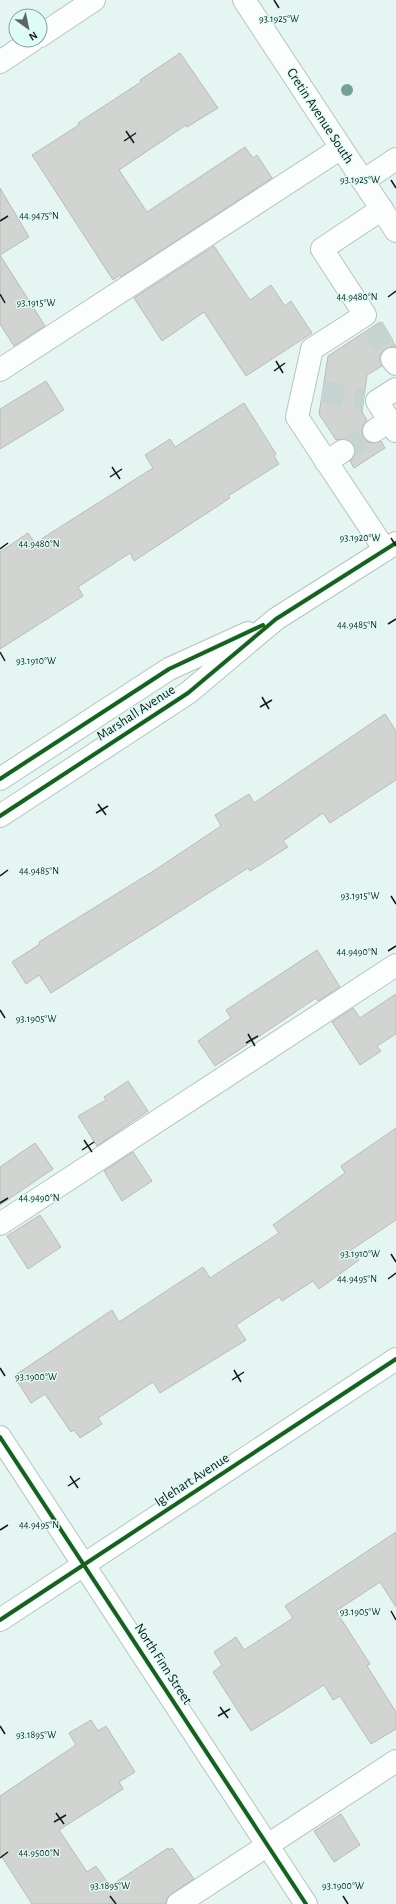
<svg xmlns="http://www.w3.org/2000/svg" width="396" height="1904" font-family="'Alegreya Sans',sans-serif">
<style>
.building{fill:#d1d4d0;stroke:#b9bcb9}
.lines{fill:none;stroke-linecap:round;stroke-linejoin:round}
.minor-tunnel{stroke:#c5d4d1;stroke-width:22;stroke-dasharray:22 11;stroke-linecap:butt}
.minor-casing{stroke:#b7c3c0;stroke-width:24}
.major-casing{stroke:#b7c3c0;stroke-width:24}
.minor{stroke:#fbfefd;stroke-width:22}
.major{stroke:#fbfefd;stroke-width:22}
.cycleway-casing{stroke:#dffbf5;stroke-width:6}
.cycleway{stroke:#1b5e20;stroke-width:4}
.tree{fill:#75a099}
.ticks{fill:none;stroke:#111a18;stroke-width:1.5}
.labels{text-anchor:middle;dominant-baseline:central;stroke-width:3;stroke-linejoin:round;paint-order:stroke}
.street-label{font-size:14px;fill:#111a18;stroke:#dffbf5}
.ticks-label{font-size:10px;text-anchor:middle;fill:#111a18;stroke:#dffbf5;stroke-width:3;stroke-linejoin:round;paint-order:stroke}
</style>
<rect width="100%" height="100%" fill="#e5f5f2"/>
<path class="building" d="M180,53l38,55 -31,19 -1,-2 -67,45 28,42 98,-65 8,11 4,-3 15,23 -151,99 -1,-2 -7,5 -81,-125 47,-30 -1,-2 63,-41 -1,-2z
M0,188l29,49 -29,18 45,71 -31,20 -14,-22z
M214,246l36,54 21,-15 14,21 6,-5 21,32 -66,43 -42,-64 -42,29 -28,-43z
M380,322l16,25h-6l-6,3 -4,5v5l2,6 -15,9 -5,37 5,8 -4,5 -1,6 1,7 5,4 6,1 7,-2 4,7 -31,20 -4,-7 4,-4 1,-6 -2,-7 -4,-4 -6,-1 -7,1 -17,-26 9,-58z
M46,381l18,29 -64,39v-40z
M244,403l32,51 -2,2 5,8 -51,32 2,2 -96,63 -4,-8 -52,34 5,9 -83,53v-97l28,-19 7,10 118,-75 -8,-13 25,-16 5,8z
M385,714l11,17v49l-66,43 -7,-10 -40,28 5,6 -38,24 -2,-3 -197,125 -12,-18 -13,9 -14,-22 28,-18 -1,-2 116,-72 66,-44 -6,-11 34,-21 5,9z
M317,950l23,37 -22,14 -2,-3 -101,68 -17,-25 33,-23 -5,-8z
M396,994v40l-19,12 4,5 -21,14 -28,-43 21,-14 7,10z
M128,1081l20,30 -51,35 -19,-30 28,-16 -2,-3z
M396,1128v92l-45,30 8,10 -40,29 -6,-8 -31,20 -3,-4 -43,28 10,15 -86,53 -7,-11 -55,36 4,6 -22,14 -6,-8 -3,2 -26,-38 -14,9 -17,-27 98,-66 7,12 84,-55 7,11 69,-45 -6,-8 72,-52 -4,-7z
M35,1143l18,26 -53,36v-38z
M133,1152l19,29 -30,20 -18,-30z
M40,1215l21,32 -33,22 -21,-33z
M396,1532v75l-16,-25 -44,29 34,53 -3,2 29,46v17l-25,15 -31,-48 -7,4 -9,-15 -73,46 -38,-59 9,-7 -8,-13 22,-15 8,13 49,-32 -8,-12z
M91,1720l7,11 8,-5 29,46 -16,10 4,7 -64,41 28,42 9,-6 14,20 58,-38 1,2 3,-2 22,31 -23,15 -4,4 -1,6h-134l-32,-50v-58l76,-51 -7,-12z
M341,1814l19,31 -26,17 -20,-31z"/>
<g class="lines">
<path class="minor-tunnel" d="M373,327l19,32
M322,392l42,7
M343,451l31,-20"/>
<g class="minor-casing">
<path id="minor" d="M40,36l54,-36
M0,62l33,-22
M363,181l33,-22
M382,209l-60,40 43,66 -53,34 -15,68 88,133
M392,359l4,5
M0,370l341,-222
M396,389l-19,12 19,30
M374,431l15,-10
M326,462l17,-11
M0,1224l396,-259
M0,1437l306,467
M0,1620l396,-261
M178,1904l218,-143"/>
</g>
<g class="major-casing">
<path id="major" d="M244,0l152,231
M0,779l169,-110 79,-36
M0,816l188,-123 88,-74 120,-76"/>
</g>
<use href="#minor" class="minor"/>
<use href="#major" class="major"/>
<g class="cycleway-casing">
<path id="cycleway" d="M0,779l169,-110 94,-44
M0,816l188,-123 88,-74 120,-76
M0,1437l306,467
M0,1620l396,-261"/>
</g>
<use href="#cycleway" class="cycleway"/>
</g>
<circle class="tree" cx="347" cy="90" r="6"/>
<path class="ticks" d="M274,0l5,8M126,131l8,12M124,141l12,-8M391,180l5,8M0,221l8,-5M0,294l5,9M388,297l8,-6M276,361l7,12M274,371l11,-8M112,467l8,12M110,477l12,-8M391,538l5,8M0,549l8,-6M388,624l8,-5M0,652l5,9M262,697l7,12M260,707l12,-7M98,804l8,11M96,813l12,-7M0,876l8,-6M391,896l5,8M388,951l8,-5M0,1010l5,8M248,1034l7,12M246,1043l12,-7M84,1140l8,12M82,1150l12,-8M0,1203l8,-5M391,1254l5,8M388,1279l8,-6M0,1368l5,8M234,1370l7,12M232,1380l12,-8M70,1476l8,12M68,1486l12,-8M0,1530l8,-5M391,1611l5,9M220,1707l8,11M218,1716l12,-7M0,1726l5,8M56,1813l8,11M54,1822l12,-7M0,1858l8,-6M110,1896l6,8M343,1896l5,8"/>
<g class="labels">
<g class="street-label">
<text transform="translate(320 116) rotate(57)">Cretin Avenue South</text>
<text transform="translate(136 713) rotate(-33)">Marshall Avenue</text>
<text transform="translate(192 1480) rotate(-33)">Iglehart Avenue</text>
<text transform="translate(163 1664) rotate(57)">North Finn Street</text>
</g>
</g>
<g class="ticks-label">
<text x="279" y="22">93.1925°W</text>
<text x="360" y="183">93.1925°W</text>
<text x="39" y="219">44.9475°N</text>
<text x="357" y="300">44.9480°N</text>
<text x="36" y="306">93.1915°W</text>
<text x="360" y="541">93.1920°W</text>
<text x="39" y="547">44.9480°N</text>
<text x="357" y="628">44.9485°N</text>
<text x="36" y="664">93.1910°W</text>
<text x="39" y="874">44.9485°N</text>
<text x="360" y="899">93.1915°W</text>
<text x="357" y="955">44.9490°N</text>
<text x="36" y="1022">93.1905°W</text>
<text x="39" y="1201">44.9490°N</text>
<text x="360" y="1257">93.1910°W</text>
<text x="357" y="1282">44.9495°N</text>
<text x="36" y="1380">93.1900°W</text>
<text x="39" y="1528">44.9495°N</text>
<text x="360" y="1615">93.1905°W</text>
<text x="36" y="1738">93.1895°W</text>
<text x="39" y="1856">44.9500°N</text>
<text x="110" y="1889">93.1895°W</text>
<text x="343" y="1889">93.1900°W</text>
</g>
<g transform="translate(28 28) rotate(147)"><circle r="19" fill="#dffbf5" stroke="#8da19d"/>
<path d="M0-3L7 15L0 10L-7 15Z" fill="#5b6764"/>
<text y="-6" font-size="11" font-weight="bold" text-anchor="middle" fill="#111a18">N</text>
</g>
</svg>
